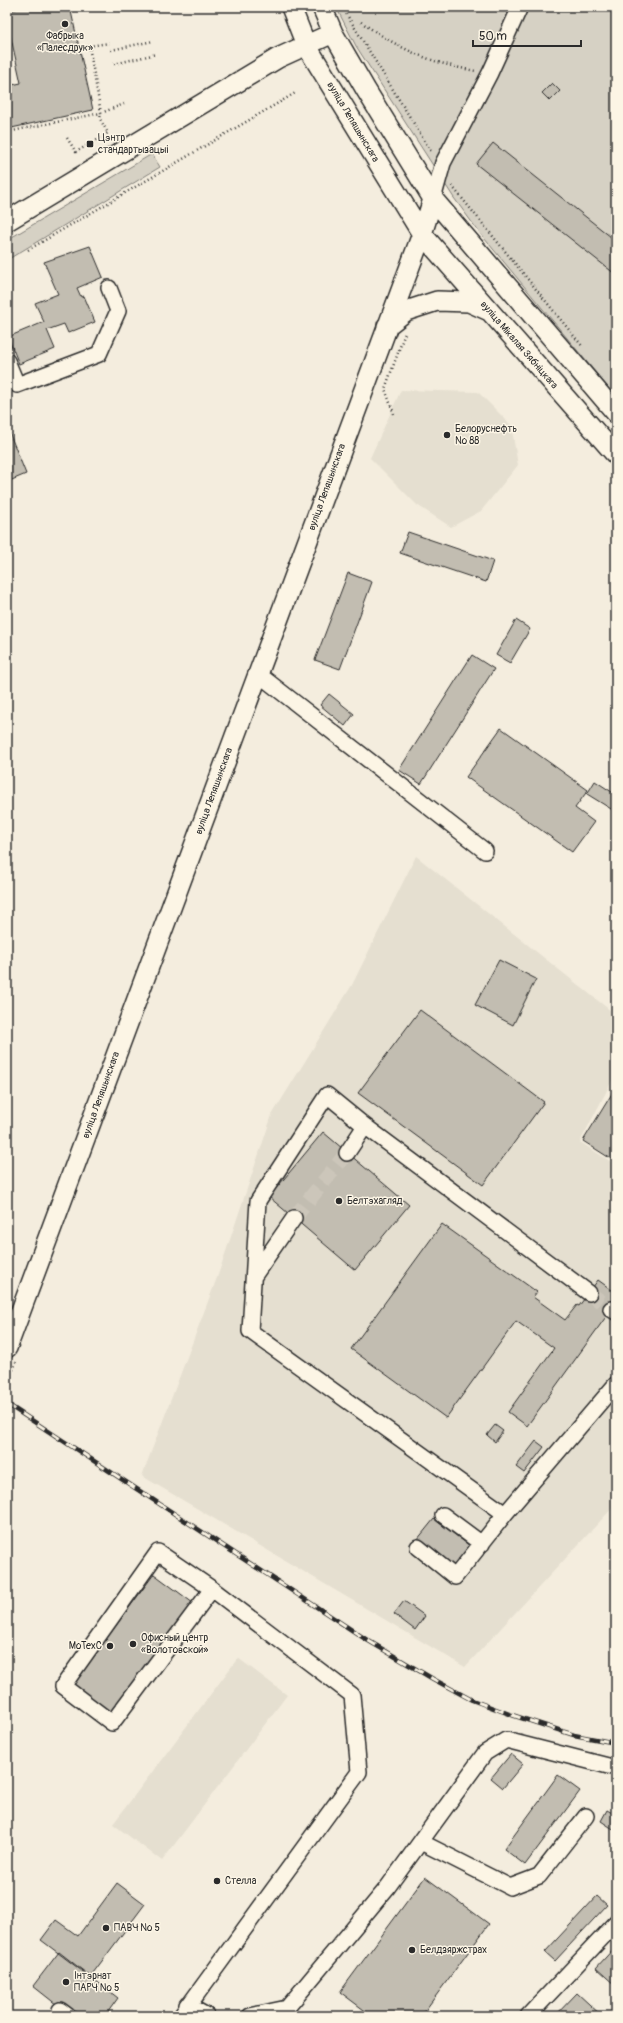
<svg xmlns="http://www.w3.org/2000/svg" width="623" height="2023" font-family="Pangolin,sans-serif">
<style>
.built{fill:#e5dfd0}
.green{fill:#d6d1c4;stroke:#807e78}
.building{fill:#c2bdb1;stroke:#2b2b2b}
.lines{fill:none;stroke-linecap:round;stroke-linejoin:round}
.minor-tunnel{stroke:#ccc6ba;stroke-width:15;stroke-dasharray:15 8;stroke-linecap:butt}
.minor-casing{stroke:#2b2b2b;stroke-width:18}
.major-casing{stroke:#2b2b2b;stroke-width:22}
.path{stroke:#2b2b2b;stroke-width:2.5;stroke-dasharray:1 3;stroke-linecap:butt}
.minor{stroke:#fcf5e5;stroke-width:15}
.major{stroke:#fcf5e5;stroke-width:19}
.rail-casing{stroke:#2b2b2b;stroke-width:4.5}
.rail{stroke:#fcf5e5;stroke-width:3;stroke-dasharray:9;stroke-linecap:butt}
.poi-dot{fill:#2b2b2b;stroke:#fcf5e5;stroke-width:1.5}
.labels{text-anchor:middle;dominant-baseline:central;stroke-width:3;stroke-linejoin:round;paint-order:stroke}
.poi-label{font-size:10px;fill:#2b2b2b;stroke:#fcf5e5;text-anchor:start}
.street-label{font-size:10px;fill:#2b2b2b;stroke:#fcf5e5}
</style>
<rect width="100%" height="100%" fill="#f4edde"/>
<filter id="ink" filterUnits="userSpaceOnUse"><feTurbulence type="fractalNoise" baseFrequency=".025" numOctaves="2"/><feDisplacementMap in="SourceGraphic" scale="8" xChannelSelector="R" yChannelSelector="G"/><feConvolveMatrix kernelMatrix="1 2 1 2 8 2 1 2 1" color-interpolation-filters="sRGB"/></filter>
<g filter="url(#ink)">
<path class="built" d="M401,390l77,2 33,33 7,40 -37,46 -30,16 -34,-22 -47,-47z
M416,856l200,159v58l-36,69 36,23v339l-151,163 -323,-191 76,-201 54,-160 80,-130z
M238,1658l49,37 -125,166 -49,-37z"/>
<path class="green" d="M336,7h280v390l-137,-165 -25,-34 -98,-152z
M152,154l8,13 -153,93v-20z"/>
<path class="building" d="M24,7h46l23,103 -86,19v-43l14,-3 -14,-63v-9z
M552,83l8,8 -10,10 -8,-8z
M493,143l123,98 -1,33 -139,-110z
M90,246l13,31 -26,11 4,9 3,-1 11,26 -27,11 -4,-9 -17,6 8,19 -36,15 -11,-27 36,-15 -9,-19 23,-9 -14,-32z
M7,427l19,47 -19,8z
M408,532l85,29 -7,21 -86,-29z
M348,573l24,9 -32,87 -25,-9z
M516,620l14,9 -20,34 -14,-8z
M472,655l22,14 -73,115 -22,-14z
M329,694l25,20 -9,12 -25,-21z
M501,728l87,62 -13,18 19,14 -22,30 -106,-75z
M595,781l20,13 1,-2v20l-29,-18z
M499,960l37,19 -23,46 -38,-20z
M420,1010l124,92 -61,83 -125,-92z
M616,1087v40l-2,3 2,2v30l-33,-21z
M323,1132l86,73 -54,65 -86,-73z
M442,1224l95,68 -4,5 32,23 12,-15 2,1 19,-26 18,13v10l-89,123 -19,-14 46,-64 -38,-27 -70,97 -95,-69z
M495,1425l8,6 -8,11 -8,-7z
M536,1441l8,6 -20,26 -8,-6z
M434,1519l36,27 -17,22 -36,-28z
M154,1574l39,29 -81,110 -39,-29z
M404,1601l21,15 -10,14 -21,-16z
M511,1754l12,10 -20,24 -12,-10z
M558,1775l22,16 -55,74 -21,-16z
M607,1810l9,5v16l-15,-10z
M425,1877l64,47 -68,92h-49l-32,-24z
M117,1883l28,21 -55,73 -49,-37 15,-20 22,16z
M597,1896l10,9 -52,56 -10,-9z
M616,1946v40l-20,-18z
M59,1952l59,46 -13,18h-34l-38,-30z
M577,1993l25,23h-47z"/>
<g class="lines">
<path class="minor-tunnel" d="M294,1218l53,-65
M589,1293l22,16"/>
<g class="minor-casing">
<path id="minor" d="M433,199l10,-36 47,-90 30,-66
M7,361l10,24 82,-31 19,-43 -9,-23
M257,673l228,178
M365,1126l-38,-31 -69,106 -8,130 255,183
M347,1153l18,-27 224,167
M254,1276l40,-58
M611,1309l5,3
M443,1515l39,29
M418,1547l37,30 50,-63 111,-130
M421,1842l89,45 29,-11 47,-60
M187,2005l20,11
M60,2010l8,6
M181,2016l178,-244 -7,-77 -140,-106 -54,-37 -95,134 49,37 100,-134
M250,2016l37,-8 100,-120 98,-135 21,-13 110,28
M528,2016l88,-93"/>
</g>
<g class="major-casing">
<path id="major" d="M291,7l15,38 116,189 194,221
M322,7l11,26 33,57 67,109 183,214
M7,221l271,-163 55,-25
M387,326l19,-15 31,-10 32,1 18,8
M7,1348l415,-1114 11,-35"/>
</g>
<path class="path" d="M342,7l90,146
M361,22c39,27 68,41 115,49
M111,50l42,-9
M114,64l42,-10
M7,132l94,-19 23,-9
M67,138l9,14 32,-19 -8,-14 1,-6 -12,-67 20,-3
M452,186l131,161
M28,250l269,-158
M394,414l-9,-25 20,-56
M7,1385l9,-23"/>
<use href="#minor" class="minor"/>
<use href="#major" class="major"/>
<g class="rail-casing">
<path id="rail" d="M7,1404l360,236 66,39 39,21 40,15 62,20 42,8"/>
</g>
<use href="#rail" class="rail"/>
</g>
</g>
<g class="poi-dot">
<circle cx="65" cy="24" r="4"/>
<rect x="86" y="140" width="8" height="8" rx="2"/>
<circle cx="447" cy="435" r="4"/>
<circle cx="339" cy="1201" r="4"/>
<circle cx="133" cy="1644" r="4"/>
<circle cx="110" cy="1646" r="4"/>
<circle cx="217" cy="1881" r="4"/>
<circle cx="106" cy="1928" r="4"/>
<circle cx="412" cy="1950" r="4"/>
<circle cx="66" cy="1982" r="4"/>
</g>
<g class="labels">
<g class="poi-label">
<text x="65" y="36" text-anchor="middle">Фабрыка<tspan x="65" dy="12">«Палесдрук»</tspan></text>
<text x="98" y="138">Цэнтр<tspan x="98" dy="12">стандартызацыі</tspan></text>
<text x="455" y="429">Белоруснефть<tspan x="455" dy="12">№ 88</tspan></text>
<text x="347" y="1201">Белтэхагляд</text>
<text x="141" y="1638">Офисный центр<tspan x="141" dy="12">«Волотовской»</tspan></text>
<text x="102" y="1646" text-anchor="end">MoTexC</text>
<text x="225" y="1881">Стелла</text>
<text x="114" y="1928">ПАВЧ № 5</text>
<text x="420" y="1950">Белдзяржстрах</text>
<text x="74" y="1976">Інтэрнат<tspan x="74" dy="12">ПАРЧ № 5</tspan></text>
</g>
<g class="street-label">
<text transform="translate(353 122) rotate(59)">вуліца Лепяшынскага</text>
<text transform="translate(519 345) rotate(49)">вуліца Мікалая Зябніцкага</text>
<text transform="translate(327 487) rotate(-70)">вуліца Лепяшынскага</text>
<text transform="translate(214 791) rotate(-70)">вуліца Лепяшынскага</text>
<text transform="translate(101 1095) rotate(-70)">вуліца Лепяшынскага</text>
</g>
</g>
<rect width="623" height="2023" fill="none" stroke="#fcf5e5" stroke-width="24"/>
<rect x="12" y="12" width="599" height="1999" fill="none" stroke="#2b2b2b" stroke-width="1.5" filter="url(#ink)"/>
<path d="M473 40v6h108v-6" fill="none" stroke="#2b2b2b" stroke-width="2"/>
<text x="479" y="40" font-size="12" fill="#2b2b2b" stroke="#fcf5e5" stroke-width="3" paint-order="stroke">50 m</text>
</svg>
